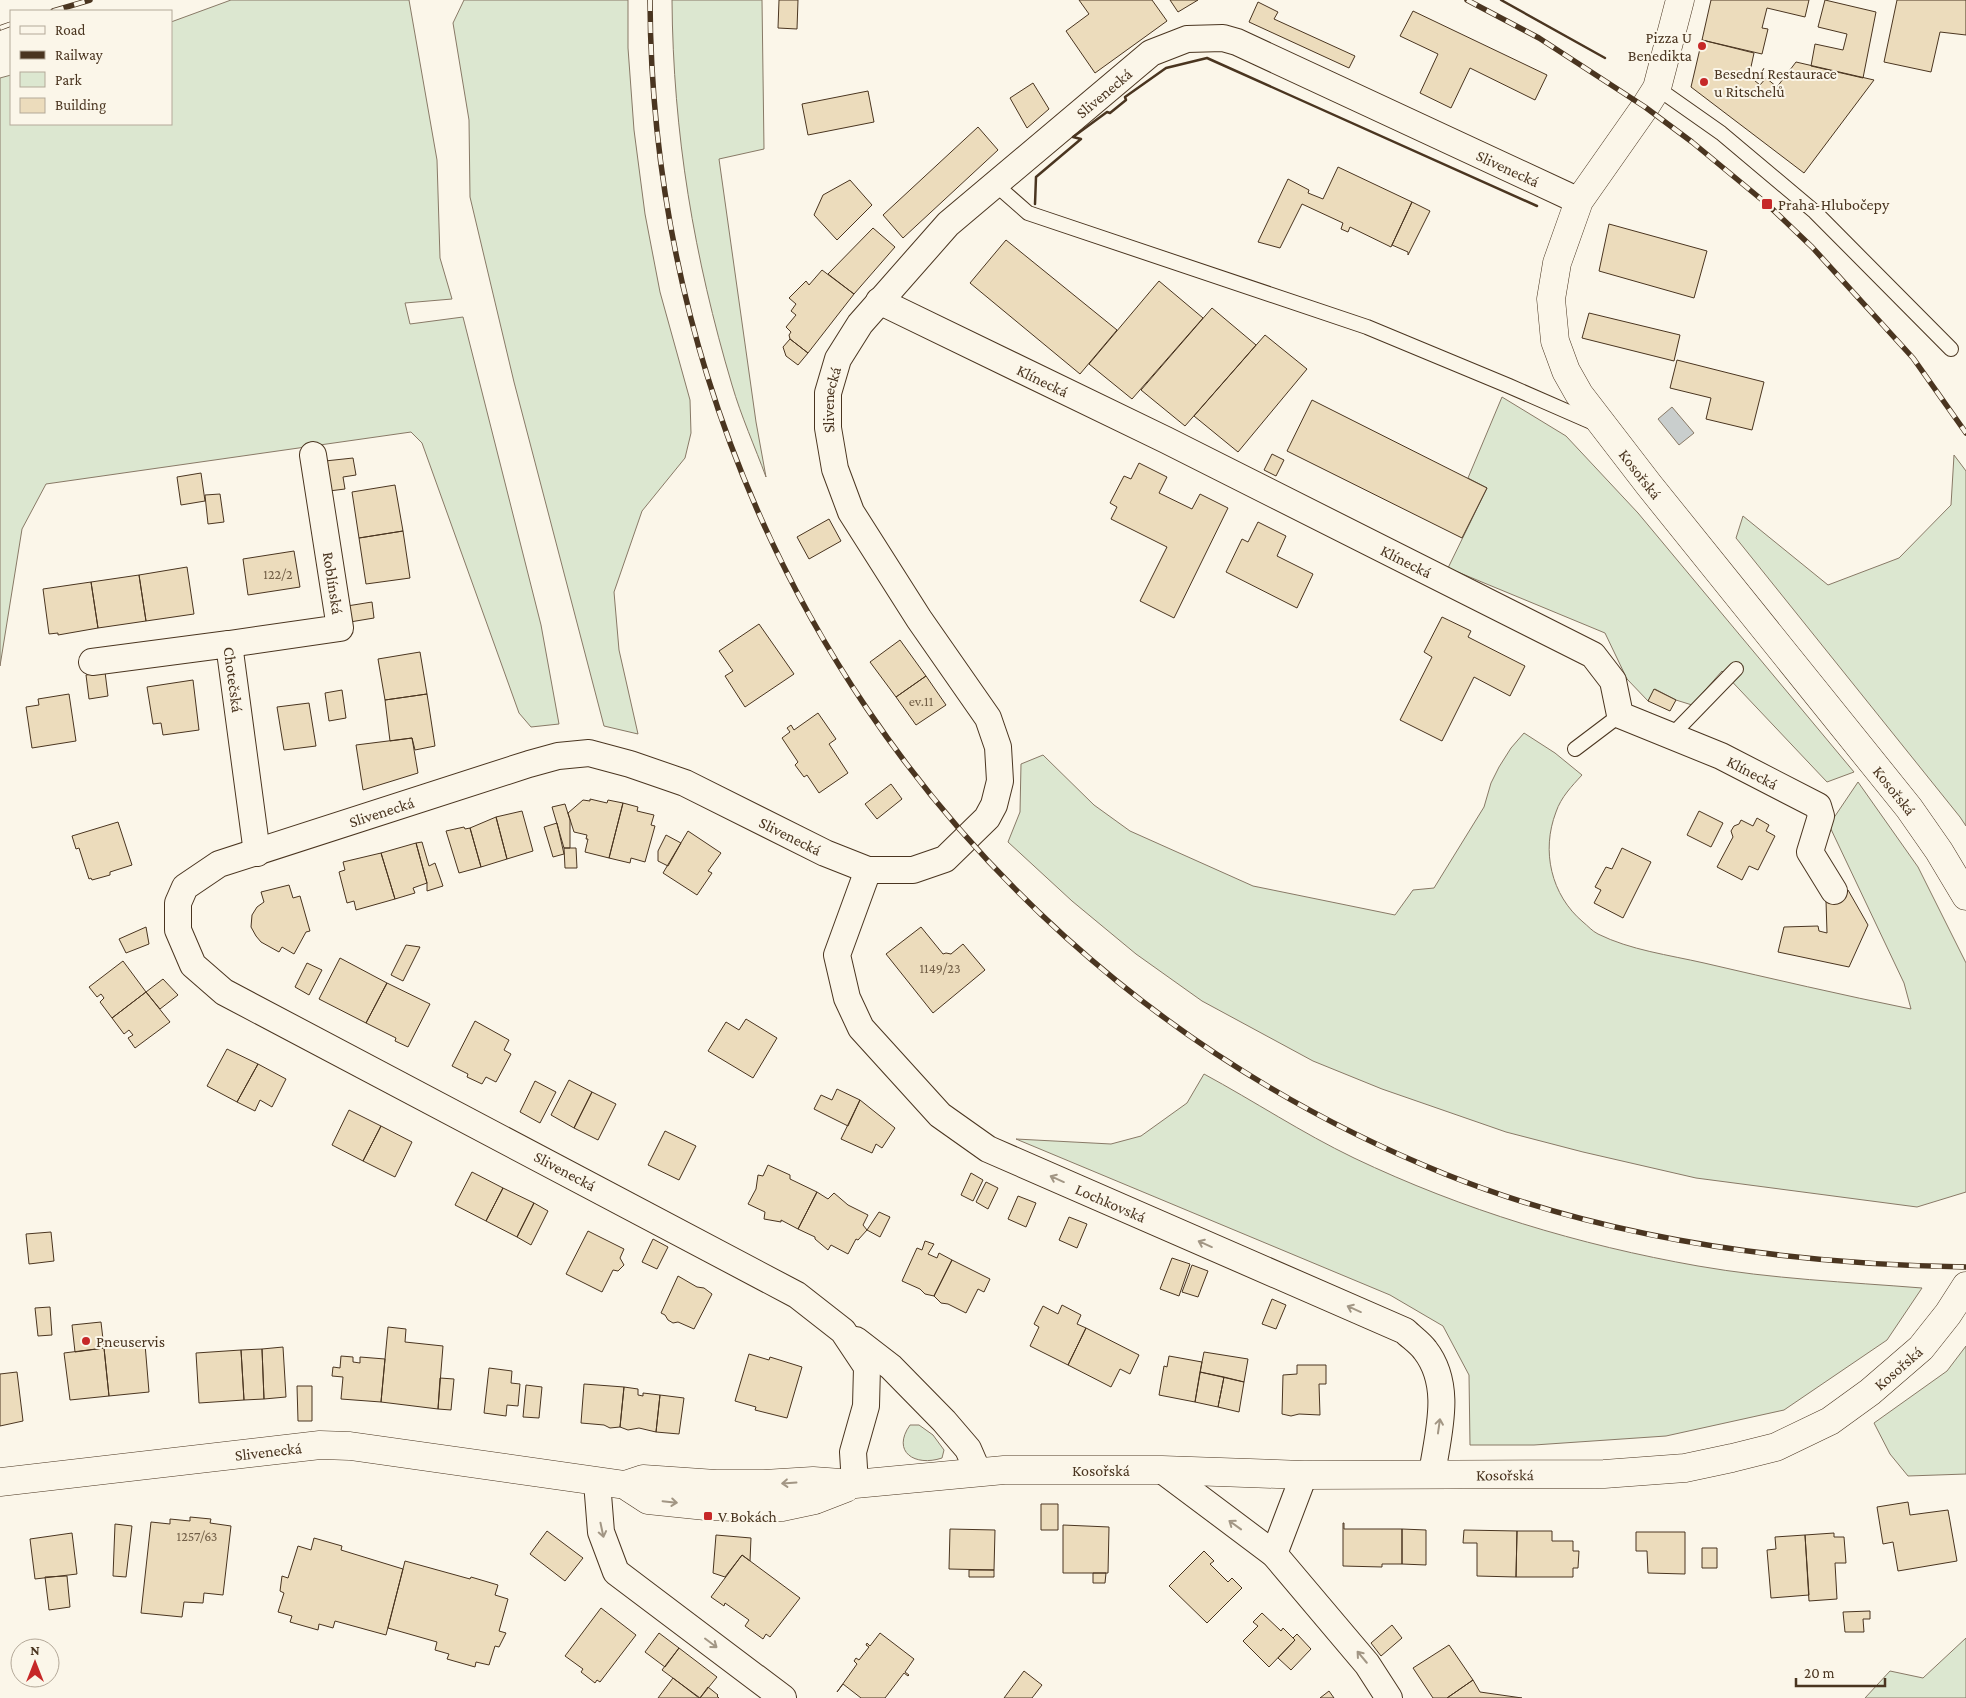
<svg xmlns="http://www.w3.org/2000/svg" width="1966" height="1698" font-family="'Crimson Pro',serif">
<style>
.green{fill:#dce7d0;stroke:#887966}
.water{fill:#c9cecd;stroke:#887966}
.building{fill:#ecdcbc;stroke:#4a3520}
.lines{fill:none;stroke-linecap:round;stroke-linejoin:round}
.lane-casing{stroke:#4a3520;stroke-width:16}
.street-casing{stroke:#4a3520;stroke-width:28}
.secondary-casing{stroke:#4a3520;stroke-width:29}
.lane{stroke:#fbf6e9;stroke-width:14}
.street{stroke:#fbf6e9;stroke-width:26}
.secondary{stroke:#fbf6e9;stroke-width:28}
.rail-casing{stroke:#4a3520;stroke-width:5.5}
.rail{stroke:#fbf6e9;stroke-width:4;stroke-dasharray:11;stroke-linecap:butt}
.wall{stroke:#4a3520;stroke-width:2.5}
.oneway{stroke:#a29684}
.poi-dot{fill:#c62828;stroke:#fbf6e9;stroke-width:2}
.labels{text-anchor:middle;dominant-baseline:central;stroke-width:4;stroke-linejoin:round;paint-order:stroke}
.number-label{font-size:14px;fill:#725f47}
.poi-label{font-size:16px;fill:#4a3520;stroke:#fbf6e9;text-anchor:start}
.street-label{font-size:16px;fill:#4a3520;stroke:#fbf6e9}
</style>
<rect width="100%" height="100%" fill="#fbf6e9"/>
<path class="green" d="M231,0h178l28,160 3,98 12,41 -47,4 5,21 53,-7 78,308 18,99 -28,3 -12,-14 -97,-270 -11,-11 -365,52 -24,45 -22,137v-588l11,-3v49h160v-102z
M464,0h164v48l6,82 11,84 15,78 30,108 1,33 -6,25 -43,53 -28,81 5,58 19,84 -34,-8 -90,-344 -44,-185 -1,-77 -16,-97z
M672,0h90l2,149 -45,10 37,263 10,55c-11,-30 -25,-61 -34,-92 -38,-128 -59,-251 -60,-385z
M1502,397l64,39 72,77 216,259 -27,10 -105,-111 -30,34 -16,-5 -21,-11 -7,12 -21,-22 -22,-46 -157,-65 39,-80 -19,-10z
M1954,455l12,16v355l-6,-9 -224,-279 7,-22 85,69 71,-27 52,-53z
M1524,733l31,20 27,22c-10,11 -21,22 -26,37 -15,39 -5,83 27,110 5,4 9,9 15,12 32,16 71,21 106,29 69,16 138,32 207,46l-7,-26 -75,-158 29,-43 60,85 48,96v229l-49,15 -221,-29 -113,-26 -77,-20 -124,-43 -69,-28 -111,-60 -66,-47 -64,-53 -64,-59 12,-30 1,-48 22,-9 51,50 36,26 123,55 142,29 18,-25 21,-2 50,-81 7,-24 8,-16 12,-19z
M1204,1074c50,27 98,59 150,84 109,52 225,87 344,108 74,13 149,16 224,22l-35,52 -103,70 -118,26 -132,9h-64l-1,-70 -26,-49 -53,-31 -374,-156 95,5 30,-8 46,-33z
M1966,1346v128l-58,2 -18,-22 -16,-31 73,-52z
M910,1425h9l14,10 11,15 -2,8c-27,9 -51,-6 -32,-33z
M1966,1638v60h-101l25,-27 33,7z"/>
<path class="water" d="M1672,407l22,26 -15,12 -21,-26z"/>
<path class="building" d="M779,0h19l-1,29 -19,-1z
M1079,0h73l15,21 -72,52 -29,-42 23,-17z
M1170,0h28l-20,12z
M1711,0h98l-4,17 -38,-9 -5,20 6,1 -6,25 -60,-14z
M1825,0l51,12 -13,66 -52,-12 4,-22 28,6 4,-16 -29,-7z
M1897,0h69v35l-26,-3 -9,40 -47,-10z
M1258,2l20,10 -4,7 81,37 -6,12 -100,-46z
M1413,11l134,64 -12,25 -65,-32 -19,40 -31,-15 18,-39 -38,-18z
M1702,40l52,13 -5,23 11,9 6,-7 11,9 19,-25 78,18 -70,93 -113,-86z
M1033,83l16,26 -22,19 -17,-30z
M868,91l6,31 -66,13 -6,-31z
M978,127l20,23 -95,88 -20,-23z
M1338,167l74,35 -21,45 -41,-20 -2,5 -7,-3 2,-6 -41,-19 -22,44 -22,-6 30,-63 21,11 -1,3 15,6z
M850,180l22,25 -35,35 -23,-25 9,-20z
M1412,202l18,9 -22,44v-3l-16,-7z
M1609,224l98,27 -13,47 -95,-27z
M873,228l22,19 -41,47 -26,-20z
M1006,240l111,90 -37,44 -110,-91z
M822,270l32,24 -46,59 -18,-14 -1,-4 2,-3 -5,-5 10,-12 -5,-4 5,-7 -7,-6 17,-17 3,4z
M1159,281l44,37 -71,81 -43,-35z
M1212,308l44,37 -71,81 -44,-36z
M1589,313l91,22 -6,26 -92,-23z
M1265,335l42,34 -69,83 -44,-36z
M790,339l18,14 -10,12 -12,-9 -3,-9z
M1677,360l87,22 -12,48 -46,-11 5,-21 -41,-10z
M1312,400l175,88 -25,50 -175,-87z
M1272,454l12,6 -8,16 -12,-6z
M353,458l3,17 -13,2 2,12 -16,2 -4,-30z
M1139,463l28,14 -8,16 33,16 8,-15 28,14 -54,110 -34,-17 27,-54 -56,-28 6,-12 -7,-4 14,-27 7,3z
M201,473l4,28 -24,4 -4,-28z
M395,485l8,46 -44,7 -7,-46z
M220,494l4,28 -16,2 -3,-29z
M829,519l12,22 -32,18 -12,-22z
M1258,522l28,14 -9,20 36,18 -16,34 -71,-36 16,-33 6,3z
M403,531l7,47 -44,6 -7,-46z
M294,551l6,36 -52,8 -5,-36z
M187,567l7,47 -48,7 -7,-46z
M139,575l7,46 -48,7 -7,-46z
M91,582l7,46 -40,7v-2l-9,1 -6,-45z
M372,602l2,16 -24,4 -3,-16z
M1442,617l29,14 -3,6 57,29 -15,30 -36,-19 -32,64 -42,-21 32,-63 -8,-5z
M759,624l35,50 -49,33 -20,-31 8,-5 -14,-20z
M900,640l26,36 -30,21 -26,-35z
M420,652l7,42 -42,6 -7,-41z
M105,672l3,24 -19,3 -3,-24z
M926,676l20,29 -30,20 -20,-28z
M193,680l6,50 -36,5 -2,-12 -8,1 -6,-37z
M1654,689l22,11 -6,11 -22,-10z
M342,690l4,28 -17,3 -4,-28z
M69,694l7,47 -44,7 -6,-41 13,-2 -1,-6z
M427,694l8,52 -20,4 -3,-12 -22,3 -5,-41z
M309,703l7,43 -32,4 -7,-43z
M818,713l18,26 -7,5 19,29 -29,20 -12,-18 -3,2 -9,-12 3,-3 -16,-24 8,-6 -3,-4 4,-3 3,5z
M412,738l6,35 -55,17 -7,-45z
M891,784l11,15 -25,20 -12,-15z
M590,799l17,4 1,-3 15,3 -14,55 -24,-6 3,-13h-2l1,-4 -13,-3 -6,-19 15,-13 7,1z
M623,803l15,4 -1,4 17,4 -3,10 4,1 -10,36 -14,-4 -1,5 -21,-5z
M565,804l5,16v28h-6l-12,-41z
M522,811l11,40 -26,8 -11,-42z
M1699,811l24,12 -12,24 -24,-12z
M496,817l11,42 -26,8 -11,-39z
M1757,818l12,7 -3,6 9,5 -17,34 -9,-4 -7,14 -25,-13 16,-30 -2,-6 3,-5 5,-2 2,-4 12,6z
M118,822l14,43 -22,7v3l-18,5 -1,-2 -2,1 -10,-31 -3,1 -4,-13z
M557,823l7,31 -11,3 -9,-30z
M464,827l1,2 5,-1 11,39 -22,6 -13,-42z
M688,831l33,22 -13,18 4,2 -15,22 -34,-22z
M666,835l15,8 -13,23 -10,-5v-10z
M422,842l7,24 6,-3 8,23 -16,5v-8l-11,-40z
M416,843l11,40 -14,5 2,5 -20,6 -14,-46z
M564,848h12l1,20h-12z
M1622,848l29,14 -28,56 -29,-15 7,-13 -6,-3 11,-20 6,2z
M381,853l14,46 -39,11 -2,-9 -7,2 -8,-31 6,-2 -2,-8z
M289,885l4,13 7,-2 10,35 -4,1 -12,22 -12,-7 -3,5 -18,-10 -5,-6 -5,-9 1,-12 5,-8 7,-5 -3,-10z
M1848,890l20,35 -19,42 -71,-15 6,-25 34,-1 1,5 8,2 -1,-32z
M146,927l3,17 -23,9 -7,-14z
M921,927l22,27 3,-1 5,1 12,-10 22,26 -52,43 -47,-59z
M406,945l14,2 -17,34 -12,-6z
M340,958l47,25 -21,40 -47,-24z
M123,961l23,31 -34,26 -12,-16 4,-4 -3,-4 -4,3 -8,-10z
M307,963l15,7 -13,25 -14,-8z
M163,979l15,16 -18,14 -14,-17z
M387,983l43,21 -22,43 -13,-6 1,-3 -30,-15z
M146,992l24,30 -35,26 -7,-10 5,-3 -4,-5 -5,4 -12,-16z
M746,1019l31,19 -24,40 -45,-27 18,-29 13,8z
M475,1021l34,19 -5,10 7,4 -15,28 -10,-5 -4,7 -15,-7 1,-3 -16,-8z
M227,1049l31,15 -21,38 -30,-16z
M258,1064l28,15 -14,28 -12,-7 -5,11 -18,-9z
M569,1080l23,12 -18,36 -23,-13z
M535,1081l21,11 -16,31 -20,-11z
M837,1089l23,11 -12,26 -34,-17 7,-14 11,5z
M592,1092l24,12 -18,36 -24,-12z
M860,1100l35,28 -13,20 -6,-4 -4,9 -31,-14z
M349,1110l32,16 -18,35 -31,-16z
M381,1126l31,16 -17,35 -32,-16z
M665,1131l31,15 -17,34 -31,-15z
M768,1165l22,10v4l27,13 -19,37 -17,-9v2l-17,-3 1,-7 -17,-8 8,-15 2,-14 5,1z
M472,1172l31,16 -17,33 -31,-16z
M971,1173l12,7 -10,21 -12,-6z
M986,1182l12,6 -10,21 -12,-7z
M503,1188l31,15 -17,34 -31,-16z
M817,1192l11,7 6,-6 14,12 20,10 -5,10 4,5 -9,10 -2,-1 -8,15 -17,-9 -3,5 -13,-11v-2l-17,-8z
M1018,1196l18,7 -10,24 -18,-8z
M534,1203l14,8 -17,34 -14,-8z
M879,1212l11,5 -10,20 -13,-7z
M1069,1217l18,7 -10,24 -18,-8z
M588,1231l36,18 -4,9 4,7 -6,6 -5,-1 -11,22 -36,-18z
M51,1232l3,29 -25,3 -3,-30z
M653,1239l15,8 -11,22 -15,-7z
M925,1241l9,3 -6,10 9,4 2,-5 13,7 -18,36 -9,-2 -5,-5 -18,-8 15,-33 5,2z
M1172,1258l18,6 -11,32 -19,-7z
M952,1260l38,19 -6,13 -6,-3 -12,24 -18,-9 -7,-1 -7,-7z
M1192,1265l16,6 -10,26 -16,-5z
M678,1276l19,11 7,1 8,6 -18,35 -16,-7 -5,1 -5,-3 -3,-5 -4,-2z
M1272,1299l14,6 -10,24 -14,-5z
M1062,1305l19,10 -4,9 9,4 -18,37 -38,-19 9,-19 -5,-3 9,-18 15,8z
M50,1307l2,28 -14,1 -3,-28z
M101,1322l3,26 -29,4 -3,-27z
M388,1327l18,2 -1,13 38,4 -5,63 -57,-7z
M1086,1328l53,27 -9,19 -10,-5 -9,18 -43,-22z
M145,1344l4,48 -40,4 -5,-48z
M283,1347l3,50 -22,2 -2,-50z
M104,1348l5,48 -39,4 -6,-47z
M262,1349l2,50 -20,1 -3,-50z
M241,1350l3,50 -45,3 -3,-50z
M1204,1352l44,7 -4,23 -44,-10z
M749,1354l20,6 1,-3 32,10 -15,51 -32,-8 1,-3 -21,-6z
M341,1356l12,1v5l7,1v-6l25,2 -4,43 -40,-3 2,-22 -11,-1 1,-9 7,1z
M1169,1356l33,6 -7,40 -36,-7 5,-29 3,1z
M1297,1365h29v19h-7l1,31 -21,-1 -8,2 -9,-2 1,-39 14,-1z
M489,1368l23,3 -1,12 9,1 -2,22 -11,-1 -1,11 -22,-3z
M17,1372l6,49 -23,5v-52z
M1200,1372l24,5 -6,30 -23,-5z
M1224,1377l20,5 -5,30 -21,-5z
M440,1378l14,1 -3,31 -13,-1z
M584,1384l40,3 -4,40 -10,1 -6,-3 -23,-2z
M526,1385l16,2 -3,31 -16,-1z
M297,1386h15v35h-14z
M624,1387l14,2v6l5,1v-3l17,2 -4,37 -17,-4 -11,2 -8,-3z
M660,1395l24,3 -5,36 -23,-2z
M1908,1502l2,13 38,-5 9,51 -59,10 -5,-29 -10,2 -6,-37z
M1041,1504h17v26h-17z
M190,1517l21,2 -1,4 21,3 -8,69 -19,-2 -1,10 -19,-1 -2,15 -41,-4 10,-91 19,2v-5l20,2z
M1343,1523h1v6h58v35h-20v3l-39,-1z
M115,1524l17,2 -6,51 -13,-1z
M1063,1525l46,2 -1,46h-45z
M950,1529l45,1 -1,40 -45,-1z
M1402,1529l24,1v35l-24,-1z
M1464,1530l53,1 -1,46 -39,-1v-33h-14z
M547,1531l36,27 -18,23 -35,-27z
M1517,1531h35v10h21v10h6l-1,17h-5v9h-57z
M1636,1532h49v42l-37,-1 -1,-22h-11z
M72,1533l5,41 -42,5 -5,-40z
M1834,1533v4h10l2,26h-11l2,36 -28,2 -4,-66z
M716,1535l35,3 -1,23 -8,-6 -17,22 -12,-4z
M1805,1535l4,60 -38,3 -4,-48 9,-1 -1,-12z
M314,1538l28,8 -1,4 62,19 -17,66 -51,-14 -2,7 -14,-4 -1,6 -28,-8 2,-6 -14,-4 6,-19 -4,-2 2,-15 6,2 10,-32 13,4z
M1702,1548h15v20h-15z
M1204,1551l10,10 -4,3 18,18 4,-4 10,10 -35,35 -38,-37z
M742,1555l58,43 -30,39 -4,-3 -3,5 -18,-13 4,-6 -24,-17 -1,3 -13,-9z
M405,1561l65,18 1,-2 27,8 -3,10 13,4 -9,32 7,2 -7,14 -4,-1 -6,19 -13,-3 -1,5 -28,-8 2,-5 -14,-4 2,-8 -49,-14z
M969,1570h25v7h-25z
M1093,1573h13l-1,10h-12z
M67,1576l3,31 -21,3 -4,-33z
M601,1608l35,27 -36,47 -3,-2 -2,3 -14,-11 2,-3 -18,-13z
M1870,1611v8h-7l1,13h-19l-2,-20z
M1262,1613l19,18 2,-3 12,12 -26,27 -26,-26 15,-15 -5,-4z
M1392,1625l10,13 -21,18 -10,-13z
M659,1633l20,15 -14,19 -20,-15z
M880,1633l34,26 -9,13 4,3 -1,1 -4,-3 -19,25h-24l-18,-14 -6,8 20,-28 -3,-3 2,-3 3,2 10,-13 -3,-2 1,-2 3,3z
M1297,1634l14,15 -20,21 -13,-12 17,-18 -2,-2z
M1449,1645l24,35 -26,18h-14l-20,-30z
M679,1648l38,29 -17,21 -38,-28z
M1024,1671l18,14 -10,13h-28z
M673,1678l26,20h-41z
M1473,1680l7,12 42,6h-75z
M708,1687l10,8 -1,1 2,2h-19z
M1329,1691l5,7h-14z"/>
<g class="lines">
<g class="lane-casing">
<path id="lane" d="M1657,88l64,45 94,79 136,137
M995,184l33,29 339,114 142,59 87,38
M1672,735l64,-66
M1575,749l45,-34"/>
</g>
<g class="street-casing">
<g id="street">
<path id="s1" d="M879,301l287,139 427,215 20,26 7,34 101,41 97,50 3,10 -11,36 24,39"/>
<path d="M229,644l111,-16 -27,-173"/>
<path id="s2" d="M92,662l137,-18 28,209"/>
<path id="s3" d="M868,870l-31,85 10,43 14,30 79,87 48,34 417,182c6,6 15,12 20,19 28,36 13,83 7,124"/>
<path d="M856,1340l35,27 53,54 24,28 10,23"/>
<path d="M1162,1470l112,84 93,110 22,34"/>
<path d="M597,1482l4,50 15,40 167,126"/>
<path id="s4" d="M855,1484l-2,-32 13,-46 1,-39 -24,-36 -46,-36 -573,-303 -31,-27 -15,-35v-27l7,-16 34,-23 310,-100 29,-8 31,-3 41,11 55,19 140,70 43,17h45l32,-11 42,-41 7,-13 6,-24 -2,-34 -10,-29 -69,-99 -68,-107 -16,-43 -7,-41v-35l10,-34 22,-35 88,-100 203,-171 36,-14 36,-1 14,4 342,159"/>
<path d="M1274,1554l30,-79"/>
</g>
</g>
<g class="secondary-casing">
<g id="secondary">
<path id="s5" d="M1680,0l-23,88 -12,19 -66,94 -22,62 -6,36 4,42 11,30 13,23 70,91 260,323 30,43 27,45"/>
<path id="s6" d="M0,1482l320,-37 30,1 275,39 23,15 58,6 59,2 17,-1 33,-7 31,-12"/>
<path id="s7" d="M625,1485l18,-6 73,5h48l49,-3 42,3 149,-14h158l142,5 300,-1 81,-6 47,-10 44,-11 54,-26 40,-29 51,-44 27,-34 18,-28"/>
</g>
</g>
<use href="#lane" class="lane"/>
<use href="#street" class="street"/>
<use href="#secondary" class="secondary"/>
<g class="rail-casing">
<path id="rail" d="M650,0c2,520 312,979 795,1174 164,66 345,90 521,93
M1467,0l72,38 106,69 47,35 75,62 45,43 101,111 53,75
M53,11l37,-11
M0,28l11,-4"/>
</g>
<use href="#rail" class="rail"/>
<path class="wall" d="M1501,0l104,58
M1035,204l1,-27 45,-38 -8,-2 34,-25 3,1 16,-13 -1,-3 41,-29 41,-10 330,148"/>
</g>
<defs><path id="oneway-shaft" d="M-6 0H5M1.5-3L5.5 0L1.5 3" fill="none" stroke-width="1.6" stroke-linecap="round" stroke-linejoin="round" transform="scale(1.25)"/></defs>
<g class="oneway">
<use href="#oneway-shaft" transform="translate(1057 1179) rotate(-156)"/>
<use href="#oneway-shaft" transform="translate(1205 1244) rotate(-156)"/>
<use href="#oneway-shaft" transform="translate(1354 1309) rotate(-156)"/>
<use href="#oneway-shaft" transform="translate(1439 1426) rotate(-82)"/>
<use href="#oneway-shaft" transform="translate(789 1483) rotate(176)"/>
<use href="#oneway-shaft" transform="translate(670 1502) rotate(6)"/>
<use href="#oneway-shaft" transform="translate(1235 1525) rotate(-144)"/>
<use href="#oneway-shaft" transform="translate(602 1530) rotate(78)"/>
<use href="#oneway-shaft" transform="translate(711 1643) rotate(37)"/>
<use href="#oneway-shaft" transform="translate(1362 1657) rotate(-130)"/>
</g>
<g class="poi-dot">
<circle cx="1702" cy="46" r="5"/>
<circle cx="1704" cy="82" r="5"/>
<rect x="1761" y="198" width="12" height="12" rx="2.5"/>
<circle cx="86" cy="1341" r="5"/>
<rect x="703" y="1511" width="10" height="10" rx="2.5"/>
</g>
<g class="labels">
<g class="number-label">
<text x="278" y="574">122/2</text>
<text x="921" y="701">ev.11</text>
<text x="940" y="968">1149/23</text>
<text x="197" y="1536">1257/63</text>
</g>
<g class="poi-label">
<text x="1692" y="37" text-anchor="end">Pizza U<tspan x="1692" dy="18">Benedikta</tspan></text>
<text x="1714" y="73">Besední Restaurace<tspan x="1714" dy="18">u Ritschelů</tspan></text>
<text x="1778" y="204">Praha-Hlubočepy</text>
<text x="96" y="1341">Pneuservis</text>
<text x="718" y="1516">V Bokách</text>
</g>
<g class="street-label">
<text stroke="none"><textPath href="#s4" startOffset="2749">Slivenecká</textPath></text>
<text stroke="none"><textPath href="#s4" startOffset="3199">Slivenecká</textPath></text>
<text stroke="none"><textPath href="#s1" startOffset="182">Klínecká</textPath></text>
<text stroke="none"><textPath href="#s4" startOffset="2329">Slivenecká</textPath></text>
<text stroke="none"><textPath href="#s5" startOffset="532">Kosořská</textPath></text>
<text stroke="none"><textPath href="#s1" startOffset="588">Klínecká</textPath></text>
<text transform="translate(333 583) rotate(81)">Roblínská</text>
<text stroke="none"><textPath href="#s2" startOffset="174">Chotečská</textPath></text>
<text stroke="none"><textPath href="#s1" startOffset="1009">Klínecká</textPath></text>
<text stroke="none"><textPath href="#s5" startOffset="938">Kosořská</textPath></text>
<text stroke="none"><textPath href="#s4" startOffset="1204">Slivenecká</textPath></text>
<text stroke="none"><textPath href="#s4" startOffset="1639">Slivenecká</textPath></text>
<text transform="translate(565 1171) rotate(28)">Slivenecká</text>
<text stroke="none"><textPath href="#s3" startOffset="478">Lochkovská</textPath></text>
<text stroke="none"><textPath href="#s7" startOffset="1302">Kosořská</textPath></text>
<text stroke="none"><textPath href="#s6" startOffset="270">Slivenecká</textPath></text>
<text stroke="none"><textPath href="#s7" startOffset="478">Kosořská</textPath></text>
<text stroke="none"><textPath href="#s7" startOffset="882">Kosořská</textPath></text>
</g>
</g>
<rect x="10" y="10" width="162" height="115" fill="#fbf6e9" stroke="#b4a999"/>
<rect x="20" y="26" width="25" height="8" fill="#fbf6e9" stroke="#b4a999"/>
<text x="55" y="35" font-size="15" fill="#4a3520">Road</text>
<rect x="20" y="51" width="25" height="8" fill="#4a3520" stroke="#b4a999"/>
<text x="55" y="60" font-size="15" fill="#4a3520">Railway</text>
<rect x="20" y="72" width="25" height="15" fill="#dce7d0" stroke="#b4a999"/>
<text x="55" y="85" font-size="15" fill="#4a3520">Park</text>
<rect x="20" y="98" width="25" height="15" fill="#ecdcbc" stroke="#b4a999"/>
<text x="55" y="110" font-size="15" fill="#4a3520">Building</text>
<g transform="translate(35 1663)"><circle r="24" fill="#fbf6e9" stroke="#b4a999"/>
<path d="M0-4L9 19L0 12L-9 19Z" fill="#c62828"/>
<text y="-8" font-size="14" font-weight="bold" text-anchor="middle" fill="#4a3520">N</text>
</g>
<path d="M1796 1678v8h89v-8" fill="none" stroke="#4a3520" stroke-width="2.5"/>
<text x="1804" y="1678" font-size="15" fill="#4a3520" stroke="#fbf6e9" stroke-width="4" paint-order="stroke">20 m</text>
</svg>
